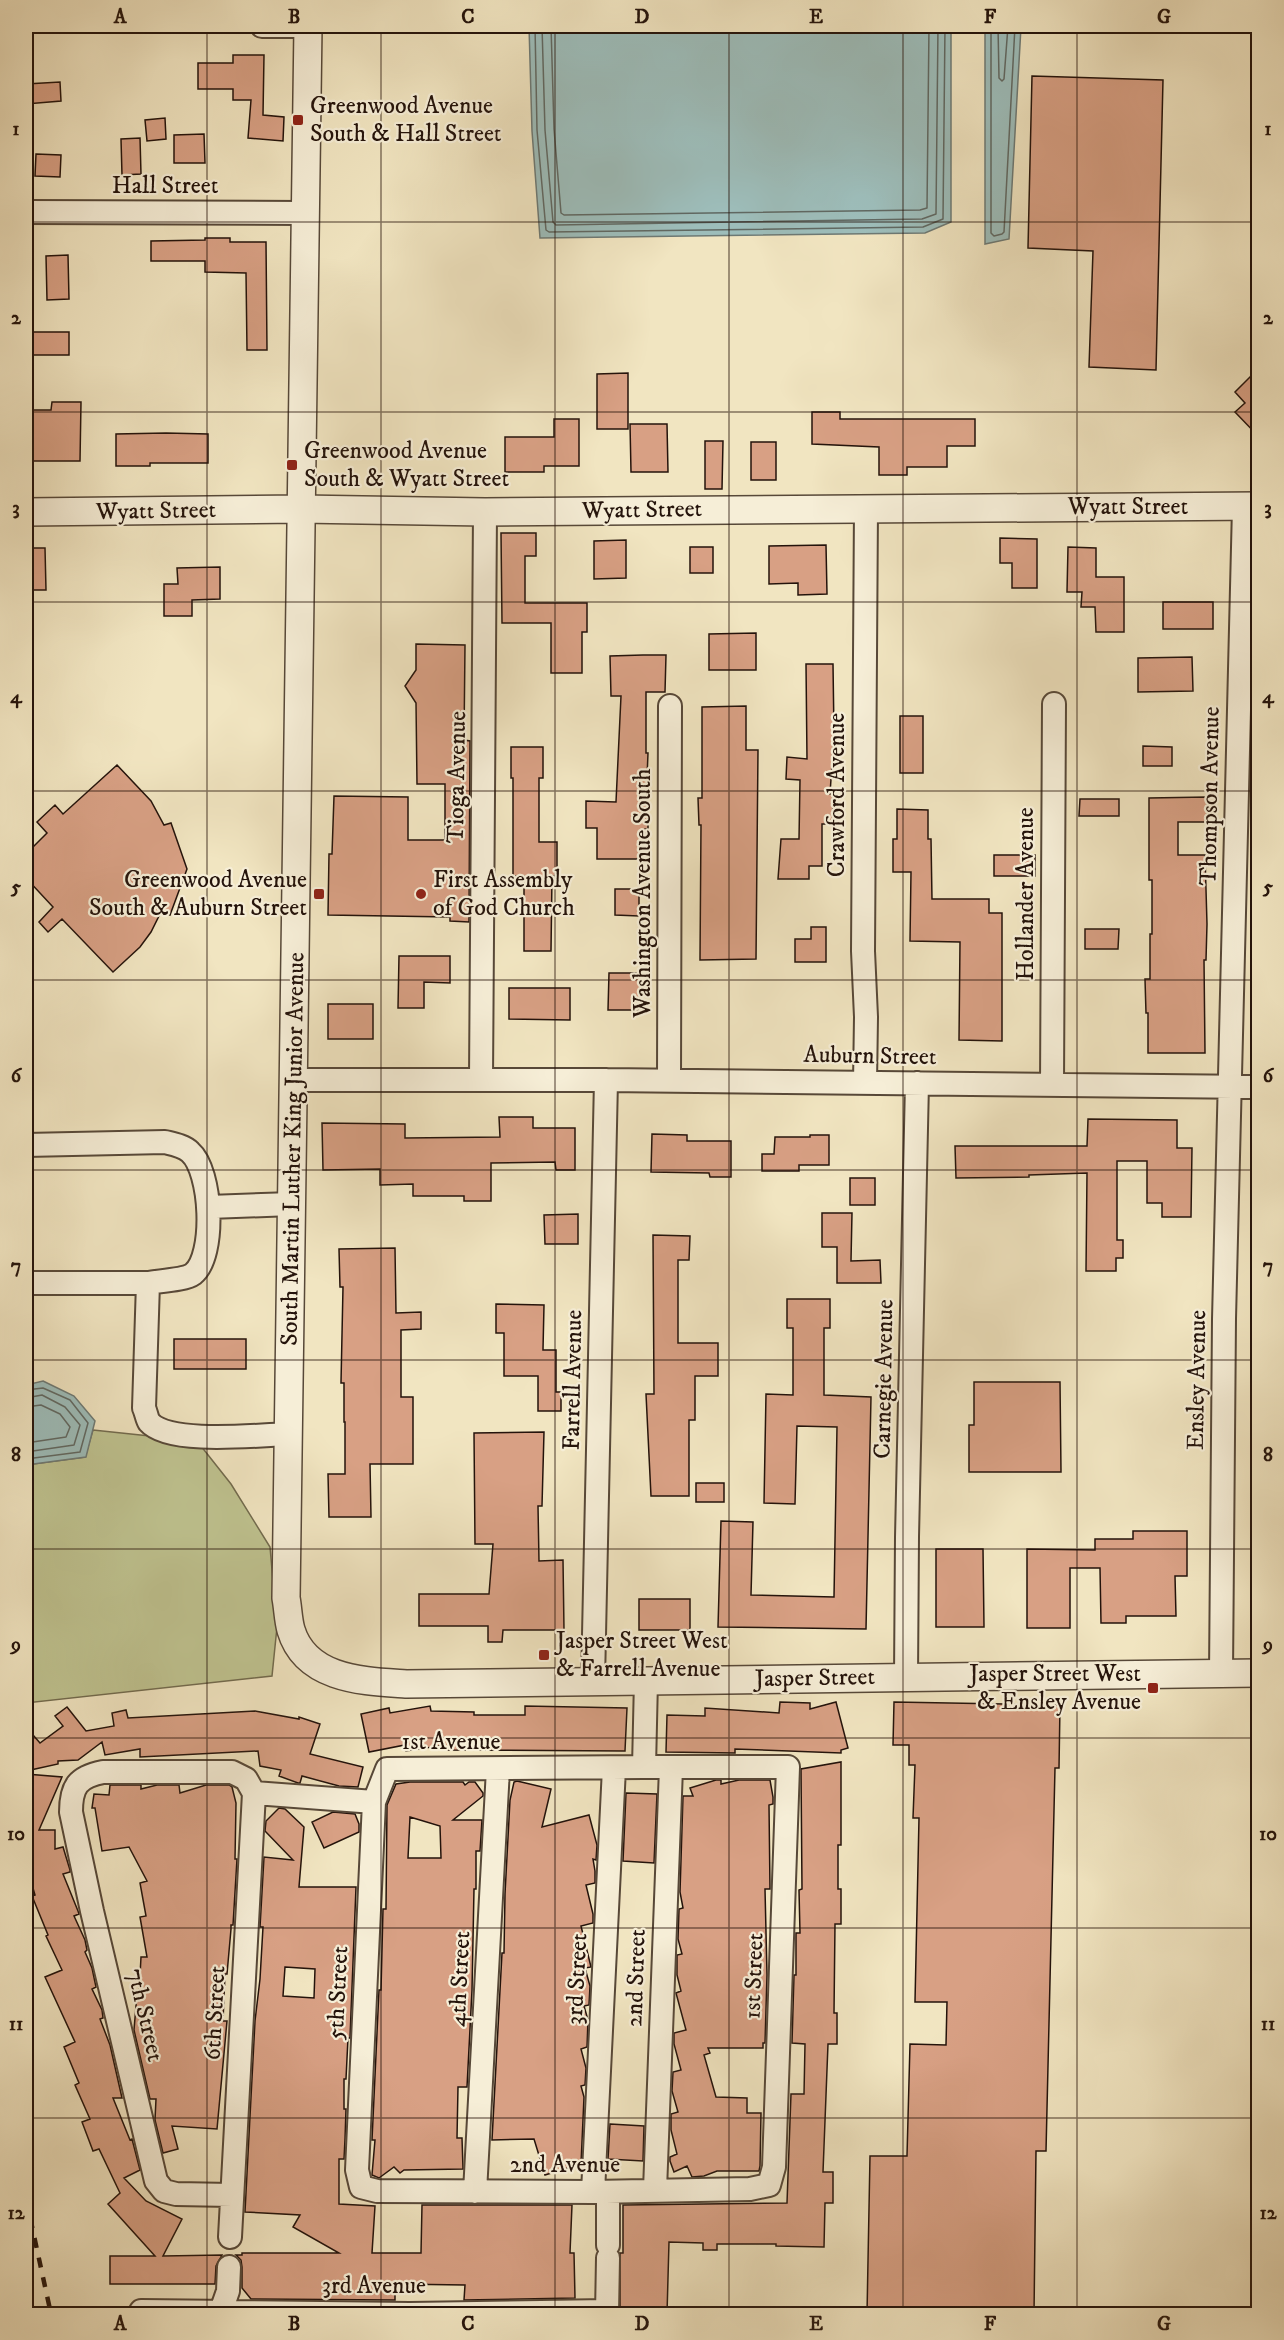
<svg xmlns="http://www.w3.org/2000/svg" width="1284" height="2340" font-family="'IM FELL DW Pica',serif">
<style>
.green{fill:#bfc390;stroke:#726b4e;stroke-width:1.5}
.water{fill:#9dbdba;stroke:#6d7974;stroke-width:1.5}
.lines{fill:none;stroke-linecap:round;stroke-linejoin:round}
.shore{stroke:#606862;stroke-width:1.5}
.building{fill:#d8a084;stroke:#24130b;stroke-width:1.5;fill-rule:evenodd}
.minor-casing{stroke:#574838;stroke-width:26}
.tertiary-casing{stroke:#574838;stroke-width:30}
.minor{stroke:#f6eed7;stroke-width:22}
.tertiary{stroke:#f6eed7;stroke-width:27}
.rail{stroke:#24130b;stroke-width:4.5;stroke-dasharray:10 10;stroke-linecap:butt}
.grid{fill:none;stroke:#24130b;stroke-width:1.5;stroke-opacity:0.55}
.poi-dot{fill:#8f2418;stroke:#f6eed7;stroke-width:2}
.labels{text-anchor:middle;dominant-baseline:central;stroke-width:4.5;stroke-linejoin:round;paint-order:stroke}
.poi-label{font-size:24px;fill:#24130b;stroke:#f6eed7;text-anchor:start}
.street-label{font-size:24px;fill:#24130b;stroke:#f6eed7}
.neatline{fill:none;stroke:#24130b;stroke-width:2}
.grid-label{font-size:20px;text-anchor:middle;font-weight:bold;fill:#24130b}
</style>
<rect width="100%" height="100%" fill="#f1e5c1"/>
<filter id="stains"><feTurbulence type="fractalNoise" baseFrequency=".00333" numOctaves="4"/><feColorMatrix values="0 0 0 0 .2 0 0 0 0 .09 0 0 0 0 .02 0 0 0 .5 -.17"/></filter>
<radialGradient id="worn" r=".72"><stop offset=".6" stop-color="#630" stop-opacity="0"/><stop offset="1" stop-color="#630" stop-opacity=".3"/></radialGradient>
<path class="green" d="M93,1430l104,11 34,43 39,63 7,80 -5,49 -246,27v-238l59,-8z"/>
<path class="water" d="M529,26h422v196l-26,11 -385,5 -8,-107z
M985,26h49l-13,1 -12,212 -24,5z
M43,1381l31,15 21,25 -9,36 -60,8v-80z"/>
<g class="lines">
<path class="shore" d="M535,26l2,104 9,100 3,2 374,-5 20,-8 2,-193
M542,26l3,104 8,92 3,3 366,-6 14,-5 2,-188
M551,26l3,103 7,84 3,2 356,-5 7,-2 2,-182
M991,26v207l3,3 8,-2 2,-2 11,-206
M998,26l1,52 3,3 2,-2 4,-53
M26,1390l17,-2 27,12 18,23 -8,29 -54,7
M26,1398l16,-3 23,12 15,18 -6,20 -48,7
M26,1407l15,-2 19,9 10,13 -4,10 -40,6"/>
</g>
<path class="building" d="M233,55h31l-1,60 21,2 -1,24 -35,-3 3,-38h-18v-11h-35v-26h35z
M1032,76l131,4 -7,290 -67,-3 4,-116 -65,-3z
M60,82l1,19 -35,3v-20z
M165,118l1,21 -19,2 -2,-21z
M204,134l1,29h-31v-28z
M140,138l1,36 -19,1 -1,-36z
M36,154l25,1 -1,22 -25,-1z
M205,238h25v4h36l1,108h-20l-1,-77 -41,-1v-11h-54v-20l54,-1z
M68,255l1,44 -22,1 -1,-44z
M26,332h43v23h-43z
M1258,369v67l-23,-24 10,-9 -10,-11z
M628,373v56h-31v-55z
M52,402h29l-1,59h-54v-51h25z
M812,412h28v7h135v27h-28v21h-40v8h-28v-28l-67,-3z
M554,419h25v47h-35v6h-39v-35h49z
M630,424h37l1,48h-37z
M166,433l42,1v29h-58v3h-34v-32z
M705,441h18l-1,48h-17z
M751,442h25v38h-25z
M501,533h35v23h-11v47h62v29h-5v41h-31v-50h-49z
M1000,538l37,1v49h-25v-25h-12z
M626,540v38l-32,1v-38z
M826,545l1,49 -29,1v-12l-29,1v-38z
M690,547h23v26h-23z
M1068,547l28,1v29h28v55h-28l-1,-25h-14l1,-15h-15z
M26,548h19l1,42h-20z
M220,567v32l-28,1v16h-28v-32h14l-1,-16z
M1163,602h50v27h-50z
M756,633v37h-47v-36z
M416,644l49,1 -1,95 6,1 -1,181 -19,-1v-4l-122,-2 1,-61h3l2,-58 74,1v43h37v-56h-28l-1,-81 -11,-17 11,-16z
M643,655h23l-1,37h-19v61h2l-2,49h2v27h-3v30h-48v-31h-11v-27l30,1 5,-106h-10l-1,-40z
M1192,657l1,34 -55,1v-34z
M806,664h27l1,70 -4,60h3v30h-11v42h-13v13h-31l3,-40h18l1,-59 -14,-1 1,-22 20,2z
M746,706v44h12l-2,209 -56,1 1,-135h-2l-1,-27h4v-91z
M900,716h23v57h-23z
M1143,746l29,1v19h-29z
M511,747h32v31h-4v64h18v34h-5l-1,75h-27v-75h-11v-98h-2z
M117,765l34,36 13,24 7,-2 16,46 -17,46 -9,-3 -10,20 -11,15 -27,25 -51,-53 -14,13 -9,-10 14,-15 -27,-29v-24l21,-21 -10,-11 18,-17 8,9z
M1207,797v25h-29v33h27l2,69 -1,36h-2l1,93h-57v-40h-2l-1,-34h5v-45h2v-54h-3v-82z
M1080,799h39v17h-40z
M897,809l31,1v29h3l1,60h57v14h13v128l-43,-1 1,-98 -50,-1 1,-69h-18v-33h4z
M994,855h41v21h-41z
M615,889h24v27l-24,-1z
M811,927h15v35h-31v-23h16z
M1085,929h34l-1,20h-33z
M399,956h51v27l-26,-1v26h-26z
M609,973h33l-1,37h-33z
M509,988h61v32l-61,-1z
M328,1004h45v35h-45z
M499,1117h34v11h42v42h-19l-1,-8 -64,1v38h-27v-5h-51v-12l-33,1v-16l-57,1 -1,-47 83,1v14l95,-1z
M1088,1119l89,1v28h15l-1,69h-29v-14h-15v-42h-30v79h6v18h-7v13h-30l1,-98 -58,2v2l-73,1 -1,-32h132z
M652,1134l35,1v6h44v36h-21l-1,-4 -58,-1z
M810,1135h19v30h-30v6h-37v-17h12l1,-17h35z
M850,1178h25v27h-25z
M822,1213h30l-1,48 29,-1 1,23h-44v-36h-15z
M578,1214v30h-33l-1,-29z
M653,1235l37,1 -1,24h-11v83h40v33h-23v44h-6v76h-38l-5,-102h8z
M395,1248l1,65 25,-1v17l-20,1v67h12v67h-43l1,53h-42l-1,-43h17v-52h-1v-39h-3l2,-96h-3l-1,-38z
M787,1299h43v29h-6v67l47,2 -5,232 -148,-2 3,-106 32,1 -2,73 83,2 3,-170 -40,-1 -2,78 -31,-1 2,-109 27,1v-67h-6z
M496,1304l48,1 -1,45h13v42h5v19h-23v-35h-34v-43h-8z
M174,1339h72v30h-72z
M974,1382h86l1,90h-92v-47h5z
M544,1432l-2,74h-4l1,55 24,-1 1,70h-61l-1,12h-14v-16h-69v-32h70l4,-50h-18l-1,-111z
M696,1483h28v19h-28z
M1133,1531h54v45h-12l1,40h-50v7h-25l-1,-55h-30v60h-43v-79l68,1v-11h38z
M936,1549h47l1,78h-48z
M639,1599h51v31h-51z
M780,1702l30,1v6l26,-7 12,46 -7,2v3l-106,-4v4l-69,-1 1,-37 38,1v-8l74,5z
M894,1702l166,3 -1,63h-4l-9,383h-10l-2,163h-167l3,-158h37l3,-112 36,1 1,-43h-32l4,-184h-6l2,-53h-6v-20h-16z
M430,1706l1,5 43,1v3h51v-9l102,2 -2,43 -180,-1v-5l-39,6 -1,-6 -36,7 -8,-38 28,-6 1,5z
M67,1707l19,24 28,-5 -2,-13 14,-3 2,8 127,-7 44,8v-2l21,7 -10,30 53,13 -5,20 -19,-1 -37,-10 -2,7h-2l-19,-7 2,-6 -21,-4 -2,-15 -118,6v-8l-35,6 -3,-13 -24,18 -20,1v3l-32,7v-44l14,16 23,-17 -8,-10z
M841,1762v83h-3v44h3v35h-6l-1,89h3v31h-9l-5,128h10v31h-8l-1,44 -48,-1v-2h-59v6h-14v-7l-34,-1 -2,72h-47v-61h3v-48l164,-2 4,-109h13l1,-50 -13,-1 2,-68h2v-42h4l-1,-43 3,-1 -1,-120z
M26,1774l36,3 -23,53h16v19l8,-2 7,23v2l-7,2 15,37 1,3 -5,2 11,24 2,10 -2,2 7,16 4,19 -4,2 10,21 1,8 -3,1 10,26 12,53h-9l17,42 2,-1 8,31 -16,8 22,23 36,18 -19,37 59,-1 -6,11 -1,18h-105v-28h45l-47,-52 12,-11 -21,-44 -6,2 -11,-29 8,-3 -15,-34 4,-2 -15,-36 11,-5 -30,-65 17,-7 -16,-34 2,-1 -16,-39 3,-1 -9,-31z
M716,1780h5v4l18,-4h31l3,17v7l-4,1 1,84h-5l2,86 -2,68h-2v5h-55l2,5 -6,2 12,42 31,1v15h14l-1,53 -1,5h-42l-13,5 -12,1 -5,-11 -13,6 -4,-11v-4l7,-3 -6,-24v-16l7,-2 -6,-21 1,-19 8,-2 -7,-26v-11l12,-3 -10,-37 5,-2 -4,-16v-20l5,-1 -4,-15 1,-30 4,-1 -3,-16 3,-96h10l-3,-8z
M517,1781l34,8 -9,38 47,-12 8,30 -1,15 -3,-1 2,12v12l-9,2 7,29v9l-12,3 10,41 -6,1 5,18 -1,19 -5,1 4,14 -1,27 -6,2 5,19 -1,17 -4,1 3,11 -3,67 -36,11 -11,-36 -42,1 10,-187h2l1,-59 5,-94 4,-18z
M410,1782h53l2,3 4,-3h6l8,11v3l-30,24h29l-2,31h-4v38h-2l-2,101 -5,97h-9l-1,51h5l1,31 -59,1 -4,3 -6,-6 -15,11 -7,-3 3,-35h-3l7,-150h2l2,-81h3l1,-104 9,-21zM410,1817l30,9 1,32h-33z
M110,1785h31v4l16,-4h22l1,8 26,-8h23l3,2 4,16 -1,56h2l-4,66h-2v4l-4,45h-2l-2,47h4l-10,108 -45,-3 6,23 -15,4 -8,-33 1,-21h-6l-16,-69 3,-36h2l2,-37h6l-7,-40 6,-1 -6,-33 7,-2 -18,-34 -27,4 -7,-43h-3l2,-14 15,1z
M626,1793l31,1 -3,69 -31,-2z
M279,1808l6,1 19,18 -5,60h57l-6,151h-2l-2,41h-2v30h2l-1,30 -1,20h-5v45l36,2 -3,47h49l1,-48h150l-2,48h4l1,45 -111,2 1,-15 -70,-1v16l-144,-1 -9,-11v-21l-1,-7 -5,-5h6v-2h97l-46,-26 7,-12 -55,-3 10,-191 5,-42 3,-52h-3l4,-70 29,3 -28,-29 1,-10zM285,1967l30,2 -1,29 -31,-2z
M333,1812l22,2 4,10v8l-35,16 -12,-26z
M610,2124l34,2 -1,35 -35,-2z"/>
<g class="lines">
<g class="minor-casing">
<path id="minor" d="M262,26h46
M26,212l278,1
M481,1079l4,-567
M294,1080h312l652,7
M669,1080l1,-374
M865,1083l1,-66 -3,-66 3,-443
M1052,1085l2,-381
M26,1145l139,-3c8,2 19,4 25,10 22,19 26,104 3,122 -8,6 -35,7 -45,9
M209,1207l83,-3
M26,1283h122l-4,125c2,4 3,11 5,14 20,23 109,13 140,12
M1221,1674l3,-355 20,-812
M906,1677l1,-140 10,-454
M593,1681l13,-601
M644,1767h144l-14,400 -5,18 -19,4 -157,3 -216,-1 -16,-4 -4,-17 17,-368 13,-33z
M644,1767l2,-87
M655,2190l16,-422
M475,2192l23,-423
M593,2192l21,-424
M232,2195l-56,-1 -12,-3 -8,-10 -64,-270 -21,-99c0,-26 7,-35 32,-40h129l14,7 8,14 120,9
M230,2237l24,-444
M608,2245v-53
M141,2311l269,3 197,-3
M220,2314l8,-23 1,-24
M607,2314l1,-56"/>
</g>
<g class="tertiary-casing">
<path id="tertiary" d="M308,26l-22,1572c2,10 2,22 5,32 15,50 73,51 115,54l852,-11
M26,512l275,-3 184,3 773,-6"/>
</g>
<use href="#minor" class="minor"/>
<use href="#tertiary" class="tertiary"/>
<path class="rail" d="M26,2199l25,115"/>
</g>
<path class="grid" d="M207,26v2288M381,26v2288M555,26v2288M729,26v2288M903,26v2288M1077,26v2288M26,222h1232M26,412h1232M26,602h1232M26,791h1232M26,980h1232M26,1170h1232M26,1360h1232M26,1549h1232M26,1738h1232M26,1928h1232M26,2118h1232"/>
<g class="poi-dot">
<rect x="292" y="114" width="12" height="12" rx="3"/>
<rect x="286" y="459" width="12" height="12" rx="3"/>
<rect x="313" y="888" width="12" height="12" rx="3"/>
<circle cx="421" cy="894" r="6"/>
<rect x="538" y="1649" width="12" height="12" rx="3"/>
<rect x="1147" y="1682" width="12" height="12" rx="3"/>
</g>
<g class="labels">
<g class="poi-label">
<text x="310" y="106">Greenwood Avenue<tspan x="310" dy="28">South &amp; Hall Street</tspan></text>
<text x="304" y="451">Greenwood Avenue<tspan x="304" dy="28">South &amp; Wyatt Street</tspan></text>
<text x="307" y="880" text-anchor="end">Greenwood Avenue<tspan x="307" dy="28">South &amp; Auburn Street</tspan></text>
<text x="433" y="880">First Assembly<tspan x="433" dy="28">of God Church</tspan></text>
<text x="556" y="1641">Jasper Street West<tspan x="556" dy="28">&amp; Farrell Avenue</tspan></text>
<text x="1141" y="1674" text-anchor="end">Jasper Street West<tspan x="1141" dy="28">&amp; Ensley Avenue</tspan></text>
</g>
<g class="street-label">
<text x="165" y="186">Hall Street</text>
<text x="1128" y="507">Wyatt Street</text>
<text transform="translate(642 510) rotate(-1)">Wyatt Street</text>
<text transform="translate(156 511) rotate(-1)">Wyatt Street</text>
<text transform="translate(457 777) rotate(-89)">Tioga Avenue</text>
<text transform="translate(837 795) rotate(-90)">Crawford Avenue</text>
<text transform="translate(1210 796) rotate(-89)">Thompson Avenue</text>
<text transform="translate(643 893) rotate(-90)">Washington Avenue South</text>
<text transform="translate(1026 894) rotate(-90)">Hollander Avenue</text>
<text transform="translate(870 1056) rotate(1)">Auburn Street</text>
<text transform="translate(293 1149) rotate(-89)">South Martin Luther King Junior Avenue</text>
<text transform="translate(884 1379) rotate(-89)">Carnegie Avenue</text>
<text transform="translate(573 1380) rotate(-89)">Farrell Avenue</text>
<text transform="translate(1197 1380) rotate(-89)">Ensley Avenue</text>
<text transform="translate(815 1678) rotate(-1)">Jasper Street</text>
<text x="451" y="1742">1st Avenue</text>
<text transform="translate(754 1976) rotate(-88)">1st Street</text>
<text transform="translate(636 1978) rotate(-88)">2nd Street</text>
<text transform="translate(460 1979) rotate(-87)">4th Street</text>
<text transform="translate(577 1979) rotate(-87)">3rd Street</text>
<text transform="translate(338 1993) rotate(-87)">5th Street</text>
<text transform="translate(215 2013) rotate(-87)">6th Street</text>
<text transform="translate(145 2015) rotate(77)">7th Street</text>
<text x="565" y="2165">2nd Avenue</text>
<text x="374" y="2286">3rd Avenue</text>
</g>
</g>
<rect width="1284" height="2340" fill="none" stroke="#f1e5c1" stroke-width="66"/>
<rect x="33" y="33" width="1218" height="2274" class="neatline"/>
<g class="grid-label">
<text x="120" y="23">A</text>
<text x="294" y="23">B</text>
<text x="468" y="23">C</text>
<text x="642" y="23">D</text>
<text x="816" y="23">E</text>
<text x="990" y="23">F</text>
<text x="1164" y="23">G</text>
<text x="16" y="135">1</text>
<text x="1268" y="135">1</text>
<text x="16" y="324">2</text>
<text x="1268" y="324">2</text>
<text x="16" y="514">3</text>
<text x="1268" y="514">3</text>
<text x="16" y="703">4</text>
<text x="1268" y="703">4</text>
<text x="16" y="893">5</text>
<text x="1268" y="893">5</text>
<text x="16" y="1082">6</text>
<text x="1268" y="1082">6</text>
<text x="16" y="1272">7</text>
<text x="1268" y="1272">7</text>
<text x="16" y="1461">8</text>
<text x="1268" y="1461">8</text>
<text x="16" y="1651">9</text>
<text x="1268" y="1651">9</text>
<text x="16" y="1840">10</text>
<text x="1268" y="1840">10</text>
<text x="16" y="2030">11</text>
<text x="1268" y="2030">11</text>
<text x="16" y="2219">12</text>
<text x="1268" y="2219">12</text>
<text x="120" y="2330">A</text>
<text x="294" y="2330">B</text>
<text x="468" y="2330">C</text>
<text x="642" y="2330">D</text>
<text x="816" y="2330">E</text>
<text x="990" y="2330">F</text>
<text x="1164" y="2330">G</text>
</g>
<rect width="100%" height="100%" filter="url(#stains)"/>
<rect width="100%" height="100%" fill="url(#worn)"/>
</svg>
